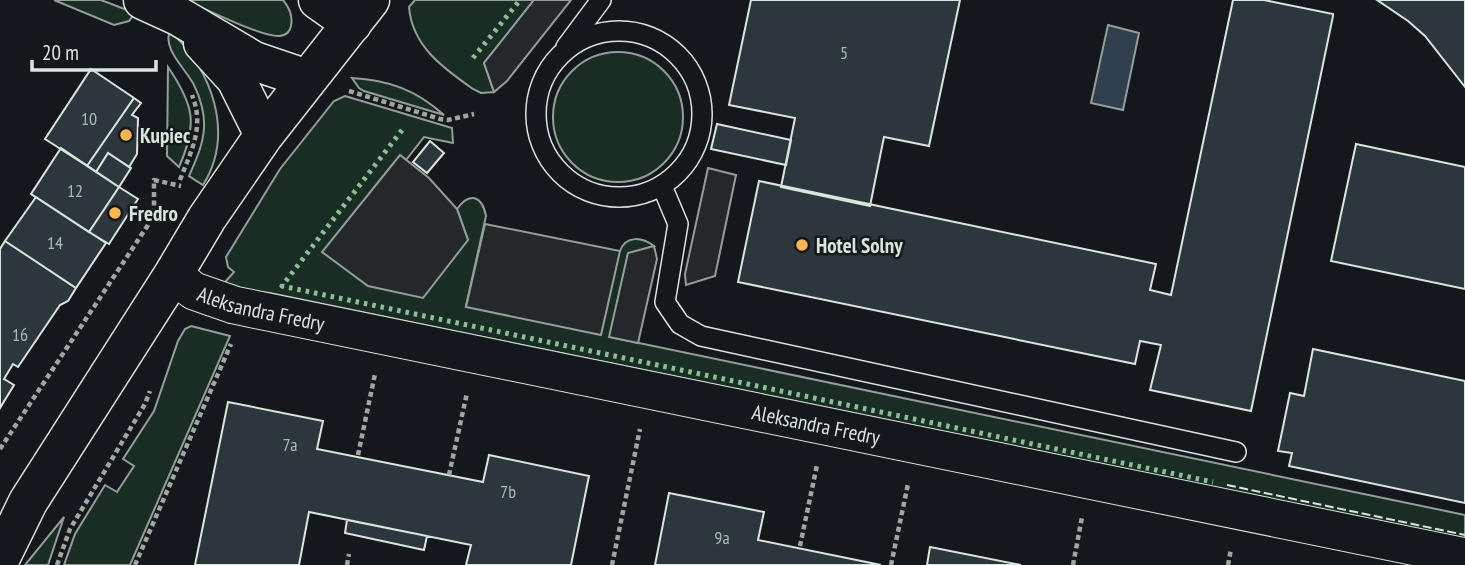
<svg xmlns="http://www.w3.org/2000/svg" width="1465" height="565" font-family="'PT Sans Narrow',sans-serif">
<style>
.green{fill:#1a2d24;stroke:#939e99;stroke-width:2}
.parking{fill:#24282b;stroke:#939e99;stroke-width:2}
.water{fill:#2f3f4d;stroke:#939e99;stroke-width:2}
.building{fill:#2c363c;stroke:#d8e6dc;stroke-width:2}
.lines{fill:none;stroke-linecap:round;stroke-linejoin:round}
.lane-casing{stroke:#d8e6dc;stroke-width:22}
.street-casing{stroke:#d8e6dc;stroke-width:39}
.secondary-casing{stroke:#d8e6dc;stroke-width:41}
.path{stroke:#9da8a2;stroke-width:4.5;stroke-dasharray:5 3.5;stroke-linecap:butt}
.lane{stroke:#14181c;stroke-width:19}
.street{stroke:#14181c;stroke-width:37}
.secondary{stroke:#14181c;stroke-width:38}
.hedge{stroke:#8ac095;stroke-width:5;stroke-dasharray:3.5 5;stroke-linecap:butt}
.fence{stroke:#d8e6dc;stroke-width:2;stroke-dasharray:9 3.5;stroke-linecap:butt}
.poi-dot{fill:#ffb74d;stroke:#14181c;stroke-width:2.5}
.labels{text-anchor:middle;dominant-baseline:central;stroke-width:5;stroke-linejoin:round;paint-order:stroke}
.number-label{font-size:18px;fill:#adbab4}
.poi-label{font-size:21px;font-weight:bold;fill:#d8e6dc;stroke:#14181c;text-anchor:start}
.street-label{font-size:21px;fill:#d8e6dc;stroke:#14181c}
</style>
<rect width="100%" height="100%" fill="#14181c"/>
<path class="green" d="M54,0h47l34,13 -6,8 -15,4z
M185,0h98c6,7 10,16 8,26 -1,6 -5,9 -11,10 -17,2 -76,-28 -95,-36z
M415,0h119l-50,63 10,29 -13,1 -8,-4c-30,-21 -61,-43 -64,-82z
M170,31c42,38 65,103 33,154l-14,-9c7,-16 14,-31 15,-48 1,-14 -4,-31 -10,-43 -8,-16 -32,-36 -24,-54z
M553 117a65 65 0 1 1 130 0a65 65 0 1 1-130 0Z
M168,67c26,38 30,57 11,100l-12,-11z
M352,78c37,2 64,12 92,37l-80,-24 -5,-3z
M345,96l107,32 1,15 -29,-6 -18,23 -6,-5 68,85 -11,-31c12,-17 25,-14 29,7l-20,90 154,-55c6,-16 22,-14 34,-5l-26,8 -18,83 855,178v24l-1195,-246 -35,-4 -10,-7 9,-10 -6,-5 -2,-10 54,-88 54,-68z
M191,326l39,10 -100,229h-66l11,-31 30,-49 12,7 17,-26 -11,-7 31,-48 24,-70 7,-12z
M64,517l-16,48h-23z"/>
<path class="parking" d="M534,0h37l-64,81 -13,11 -10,-29z
M400,155l29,23 28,31 11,31 -45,58 -55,-12 -46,-34z
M708,168l28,7 -21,101 -29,9 -1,-11z
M485,224l135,27 -19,84 -135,-28z
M654,246l3,13 -19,84 -29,-6 19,-84z"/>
<path class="water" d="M1108,25l31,8 -16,77 -32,-7z"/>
<path class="building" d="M751,0h209l-31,146 -45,-9 -14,69 -89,-19 14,-69 -66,-13z
M1233,0h31l69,14v2l-82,395 -101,-21 11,-45 -21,-4 -5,23 -397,-82 21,-101 397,83 -6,26 21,5z
M1377,0h88v87l-40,-51 -17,-15z
M91,69l43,29 -47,68 -42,-27z
M134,98l7,5 -9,12 6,3 -1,36 -8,13 -21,-14 -12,19 -9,-6z
M717,124l74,16 -5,25 -75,-16z
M430,141l14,12 -17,20 -14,-11z
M1356,144l109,23v122l-134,-28z
M61,148l58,39 -30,45 -58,-38z
M108,153l23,15 -12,19 -23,-15z
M119,187l19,12 -29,45 -20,-12z
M36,197l70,46 -30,45 -71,-47z
M5,241l71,47 -8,13 -8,4 -42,62 -5,-3 -9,15 10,6 -14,23v-159z
M1313,349l152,32v122l-176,-37 3,-13 -14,-2 12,-58 14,3z
M228,402l95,19 -6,28 166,33 6,-27 100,21 -18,89h-105l5,-20 -162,-33 -10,53h-104z
M669,493l95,19 -6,28 123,25h-226z
M347,520l80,16 -3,14 -79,-17z
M930,547l91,18h-94z"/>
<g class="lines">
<g class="lane-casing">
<path id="lane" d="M536 114a83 83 0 1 1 166 0a83 83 0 1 1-166 0Z
M566,47l35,-47
M662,186l16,38 -13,78 15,22 21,12 535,116"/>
</g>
<g class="street-casing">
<g id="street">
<path id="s1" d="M173,275l21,16 40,14 1231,252"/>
</g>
</g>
<g class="secondary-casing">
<path id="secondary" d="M143,0l35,16 76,45 53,18
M318,0l34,24
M203,43l33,36 28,56
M0,559l28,-57 145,-227 34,-57 57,-83 106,-135"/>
</g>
<path class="path" d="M349,91l91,28 8,1 26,-6
M180,180c11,-29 25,-53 12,-85
M0,449l148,-224 6,-17v-28l27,6
M358,455l17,-81
M449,475l18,-82
M800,546l17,-81
M57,565l13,-36 75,-125 5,-13
M135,565l96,-221
M347,565l2,-11
M612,565l28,-136
M891,565l17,-81
M1073,565l9,-48
M1228,565l3,-16"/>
<use href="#lane" class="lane"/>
<use href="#street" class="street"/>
<use href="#secondary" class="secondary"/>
<path class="hedge" d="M473,58l47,-58
M402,130l-120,156 931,196"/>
<path class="fence" d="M1227,485l238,50"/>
</g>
<g class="poi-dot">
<circle cx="126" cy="135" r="7"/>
<circle cx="115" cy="213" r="7"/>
<circle cx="802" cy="245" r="7"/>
</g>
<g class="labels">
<g class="number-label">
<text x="844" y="52">5</text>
<text x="89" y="118">10</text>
<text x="75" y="190">12</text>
<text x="55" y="242">14</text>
<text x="20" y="334">16</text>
<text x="290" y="444">7a</text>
<text x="508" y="491">7b</text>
<text x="722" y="537">9a</text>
</g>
<g class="poi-label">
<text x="140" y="135">Kupiec</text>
<text x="129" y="213">Fredro</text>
<text x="816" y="245">Hotel Solny</text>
</g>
<g class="street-label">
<text stroke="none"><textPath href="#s1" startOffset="96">Aleksandra Fredry</textPath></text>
<text stroke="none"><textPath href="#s1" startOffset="663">Aleksandra Fredry</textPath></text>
</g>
</g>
<path d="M32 60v10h124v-10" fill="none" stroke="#d8e6dc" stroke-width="3.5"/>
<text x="42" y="60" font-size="21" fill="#d8e6dc" stroke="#14181c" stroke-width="5" paint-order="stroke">20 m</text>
</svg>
